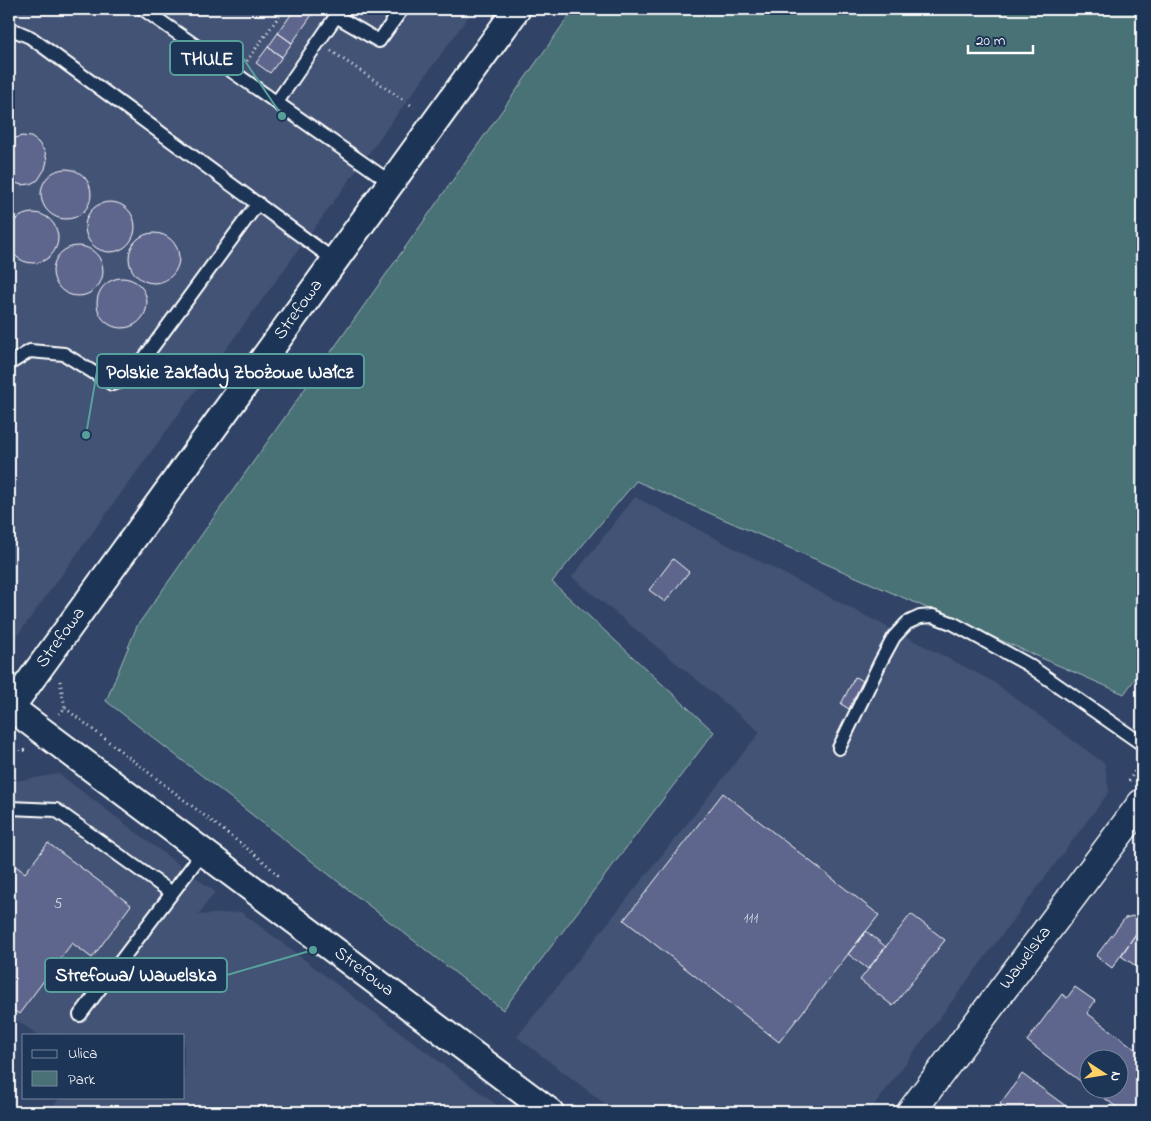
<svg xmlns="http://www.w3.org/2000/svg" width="1151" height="1121" font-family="'Indie Flower',sans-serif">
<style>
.built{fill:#435275}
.green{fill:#4a7276;stroke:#a4b8ba}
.building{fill:#5f668d;stroke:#fff}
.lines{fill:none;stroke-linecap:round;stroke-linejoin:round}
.lane-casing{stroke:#fff;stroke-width:16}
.street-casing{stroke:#fff;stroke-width:30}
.secondary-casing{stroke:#fff;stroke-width:31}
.path{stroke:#fff;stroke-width:3;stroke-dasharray:1 4;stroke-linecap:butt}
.lane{stroke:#1d3557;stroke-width:12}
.street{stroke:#1d3557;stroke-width:26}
.secondary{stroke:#1d3557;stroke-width:28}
.labels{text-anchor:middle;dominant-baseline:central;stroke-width:4.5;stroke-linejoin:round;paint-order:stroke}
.number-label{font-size:15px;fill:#d7d9e2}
.street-label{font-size:18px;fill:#fff;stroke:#1d3557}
.leader{fill:none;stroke:#579f9a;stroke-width:2}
.callout-dot{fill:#579f9a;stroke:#1d3557;stroke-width:2}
.callout{fill:#1d3557;stroke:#579f9a;stroke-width:2}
.callout-label{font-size:19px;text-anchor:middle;font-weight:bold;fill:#fff}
</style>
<rect width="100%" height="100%" fill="#314467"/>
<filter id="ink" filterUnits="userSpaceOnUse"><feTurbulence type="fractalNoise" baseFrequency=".02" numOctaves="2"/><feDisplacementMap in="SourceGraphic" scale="10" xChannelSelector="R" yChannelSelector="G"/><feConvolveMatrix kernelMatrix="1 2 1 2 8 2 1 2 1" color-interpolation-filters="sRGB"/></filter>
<g filter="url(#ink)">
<path class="built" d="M9,9h465l-465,638z
M635,497l357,184 113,83 4,28 -240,320h-253l-99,-75 243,-305 -188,-155z
M59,774l156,118 -17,23 43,-3 265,200h-457l11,-15h124v-62h-146l-29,-20v-233z"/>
<path class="green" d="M574,9h556l12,8v652l-18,25 -488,-213 -84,101 162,150 -211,278 -397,-309 31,-75z"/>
<path class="building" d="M295,9h14l5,3 -22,31 -14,-10z
M278,33l14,10 -10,14 -14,-10z
M268,47l14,10 -12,16 -14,-10z
M22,136l9,1 7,5 7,10 2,9 -2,8 -7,11 -8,4 -8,1 -13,-4v-41z
M41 194a25 25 0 1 1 50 0a25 25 0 1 1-50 0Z
M9,191l3,6 1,9 -4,14z
M85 227a25 25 0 1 1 50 0a25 25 0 1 1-50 0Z
M8 238a25 25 0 1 1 50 0a25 25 0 1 1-50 0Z
M129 258a25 25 0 1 1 50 0a25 25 0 1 1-50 0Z
M53 271a25 25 0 1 1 50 0a25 25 0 1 1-50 0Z
M97 303a25 25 0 1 1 50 0a25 25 0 1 1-50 0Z
M673,559l16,13 -24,30 -16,-12z
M855,677l8,4 -14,28 -8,-5z
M723,793l156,122 -100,127 -155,-122z
M48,843l83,62 -39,53 -20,-15 -53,71 -10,-7v-146l16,12z
M911,914l34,26 -52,66 -33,-26z
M1133,916l9,8v1l-30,43 -16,-12 29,-38z
M1139,929l3,3v38l-21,-14z
M866,931l20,16 -18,22 -20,-15z
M1075,987l20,14 -8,12 55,41v57l-19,1 -32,-24h27v-30h-30v29l-61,-46 35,-47 5,4z
M1022,1074l52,38h-63l-11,-8z"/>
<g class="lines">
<g class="lane-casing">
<path id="lane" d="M143,9l247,173
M336,16l43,25 23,-32
M9,28l21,9 304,223
M277,102l64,-93
M9,364l21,-13 34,3 48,30 17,-5 129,-176
M839,748l42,-87 13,-24 13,-14 13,-6 13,-1 21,8 73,40 115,80
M9,808l47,2 116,83
M80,1015l123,-163"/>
</g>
<g class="street-casing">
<g id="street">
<path id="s1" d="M10,707l540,405"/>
<path id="s2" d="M9,710l508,-701"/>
</g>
</g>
<g class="secondary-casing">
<g id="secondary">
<path id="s3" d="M911,1112l231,-309"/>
</g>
</g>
<path class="path" d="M331,51l83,56
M247,61l37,-52
M65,708l197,152 17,16
M59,714l6,-6 -5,-27
M9,752l19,-2
M1129,781l12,-20
M573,1106l8,6"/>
<use href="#lane" class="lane"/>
<use href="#street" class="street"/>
<use href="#secondary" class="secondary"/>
</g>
</g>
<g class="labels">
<g class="number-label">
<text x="58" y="904">5</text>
<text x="751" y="918">111</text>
</g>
<g class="street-label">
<text stroke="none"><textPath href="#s2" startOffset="494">Strefowa</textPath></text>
<text stroke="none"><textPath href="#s2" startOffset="89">Strefowa</textPath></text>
<text stroke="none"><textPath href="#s3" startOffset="192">Wawelska</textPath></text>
<text stroke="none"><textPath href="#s1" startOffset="442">Strefowa</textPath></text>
</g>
</g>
<path class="leader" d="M282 116L243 58M86 435L97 371M313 950L227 975"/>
<g class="callout-dot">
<circle cx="282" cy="116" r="5"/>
<circle cx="86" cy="435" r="5"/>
<circle cx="313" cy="950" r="5"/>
</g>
<g class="callout">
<rect x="170" y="41" width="73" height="34" rx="5"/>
<rect x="97" y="354" width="267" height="34" rx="5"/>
<rect x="45" y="958" width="182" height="34" rx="5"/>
</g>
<g class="callout-label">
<text x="207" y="65">THULE</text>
<text x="230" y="378">Polskie Zakłady Zbożowe Wałcz</text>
<text x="136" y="981">Strefowa/ Wawelska</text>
</g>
<rect width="1151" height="1121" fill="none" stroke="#1d3557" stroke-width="30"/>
<rect x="15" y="15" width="1121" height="1091" fill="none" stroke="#fff" stroke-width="2" filter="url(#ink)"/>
<rect x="22" y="1034" width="162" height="65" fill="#1d3557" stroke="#77869a"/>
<rect x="32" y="1050" width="25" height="8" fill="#1d3557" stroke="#77869a"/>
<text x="68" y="1058" font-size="15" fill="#ffffff">Ulica</text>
<rect x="32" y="1071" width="25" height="15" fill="#4a7276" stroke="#77869a"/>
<text x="68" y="1084" font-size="15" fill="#ffffff">Park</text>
<g transform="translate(1104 1074) rotate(102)"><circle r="24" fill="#1d3557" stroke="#77869a"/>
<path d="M0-4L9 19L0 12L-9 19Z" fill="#ffd166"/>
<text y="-8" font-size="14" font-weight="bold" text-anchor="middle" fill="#ffffff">N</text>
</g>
<path d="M968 45v8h65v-8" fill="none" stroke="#ffffff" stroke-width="2.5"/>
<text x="976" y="45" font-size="15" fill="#ffffff" stroke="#1d3557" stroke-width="4" paint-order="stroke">20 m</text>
</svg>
